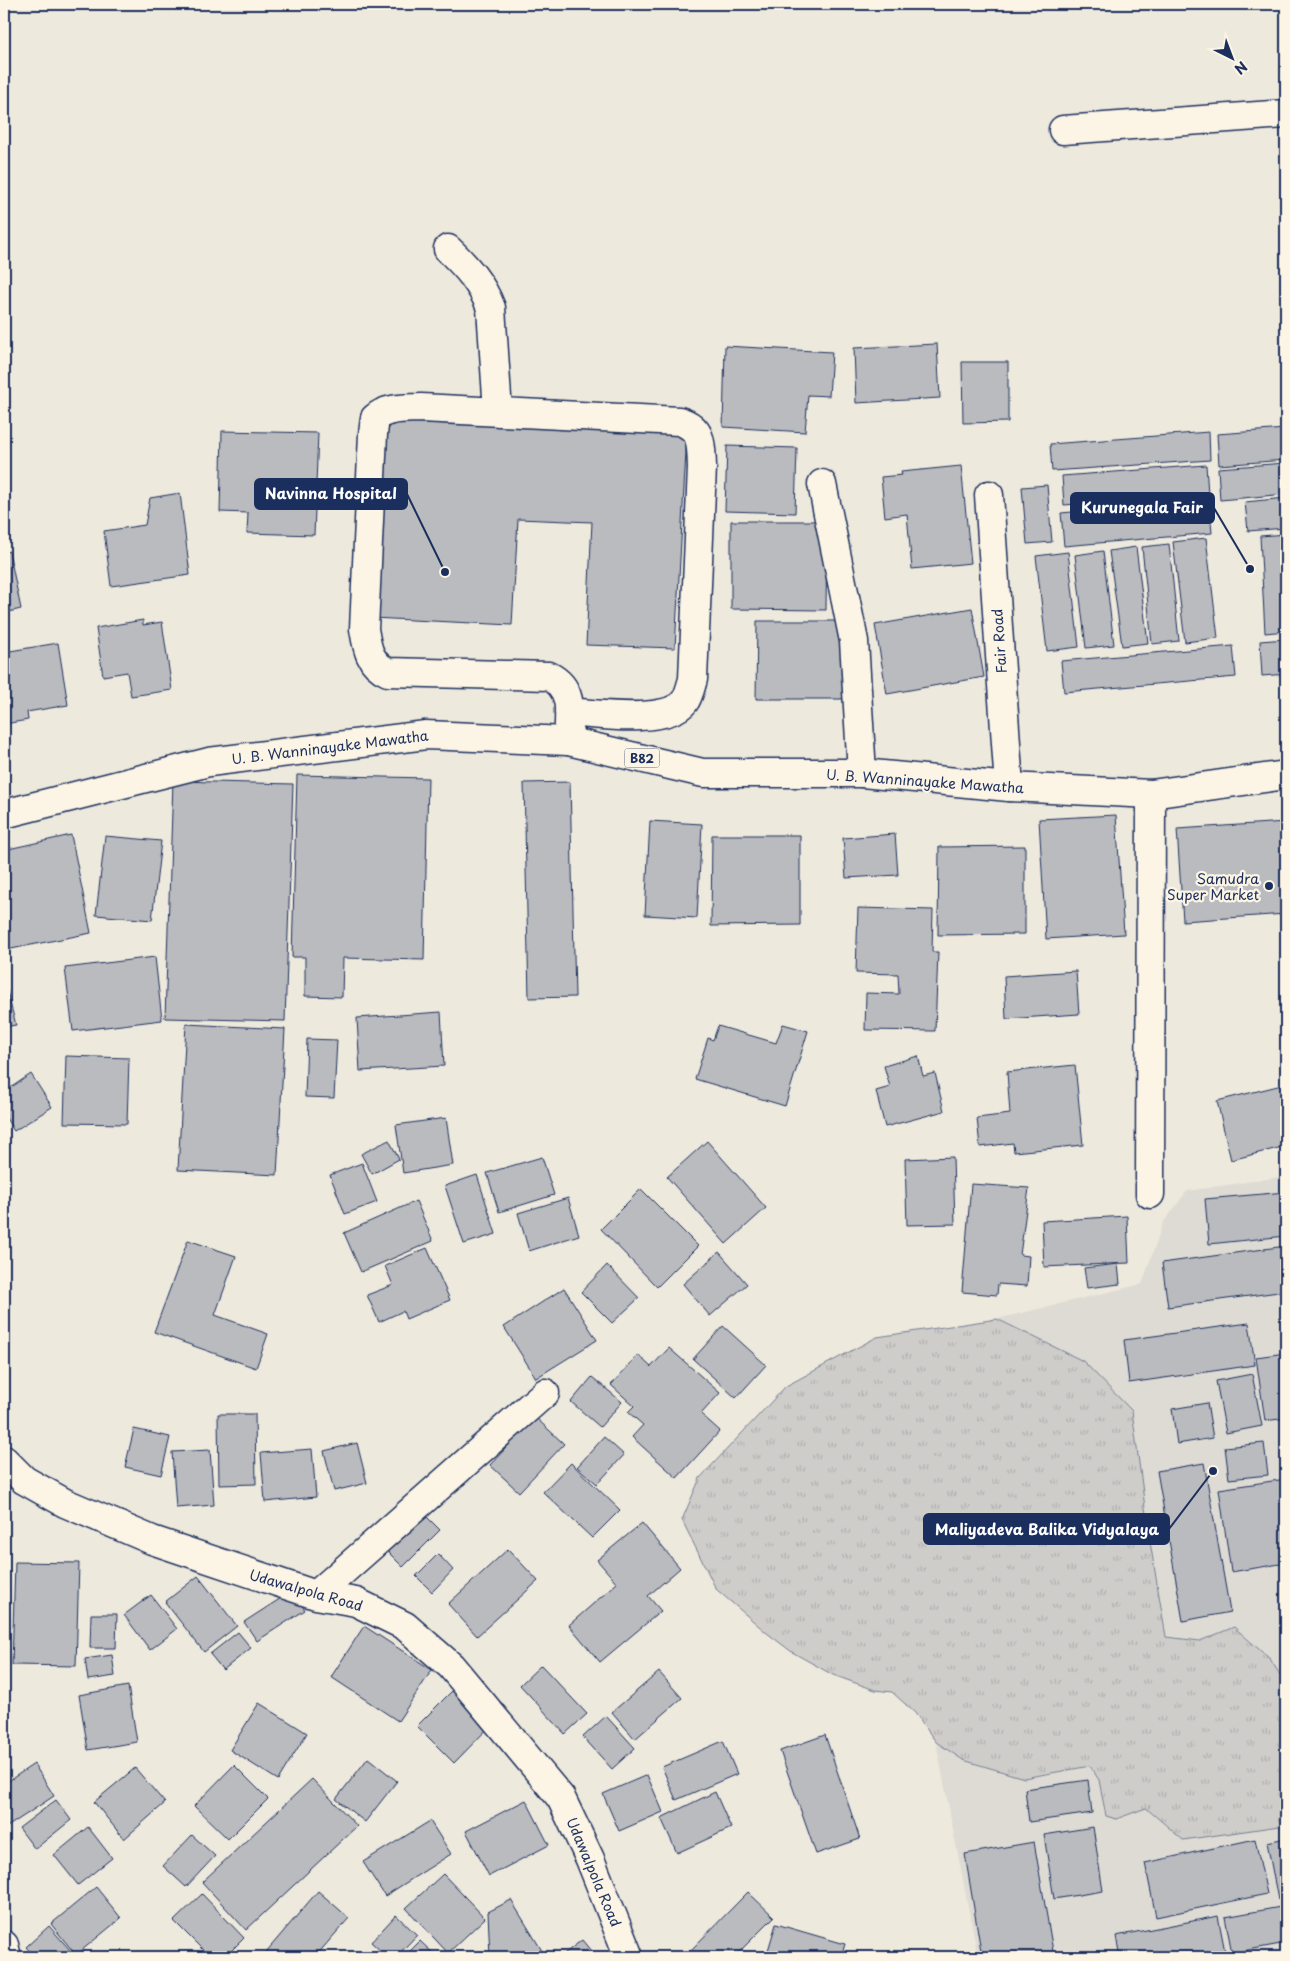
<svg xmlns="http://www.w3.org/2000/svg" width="1290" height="1961" font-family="'Playpen Sans',sans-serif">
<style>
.built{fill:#dedbd4}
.park{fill:url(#park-tufts);stroke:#757e94}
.building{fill:#babbbe;stroke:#1b2f5e}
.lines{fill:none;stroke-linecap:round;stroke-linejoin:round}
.minor-casing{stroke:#1b2f5e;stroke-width:31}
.major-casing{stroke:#1b2f5e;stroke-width:31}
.minor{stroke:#fcf5e5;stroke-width:28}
.major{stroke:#fcf5e5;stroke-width:28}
.poi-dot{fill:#1b2f5e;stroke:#fcf5e5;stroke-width:2}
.labels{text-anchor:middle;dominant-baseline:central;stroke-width:4.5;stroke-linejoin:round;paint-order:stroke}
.shield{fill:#fcf5e5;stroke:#5e6a86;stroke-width:1}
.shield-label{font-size:12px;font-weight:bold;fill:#1b2f5e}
.street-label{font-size:14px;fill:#1b2f5e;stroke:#fcf5e5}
.poi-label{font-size:14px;fill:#1b2f5e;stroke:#fcf5e5;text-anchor:end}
.leader{fill:none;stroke:#1b2f5e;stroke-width:2}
.callout-dot{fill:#1b2f5e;stroke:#fcf5e5;stroke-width:2}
.callout{fill:#1b2f5e;stroke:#1b2f5e;stroke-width:2}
.callout-label{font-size:15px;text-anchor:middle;font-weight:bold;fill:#fff}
</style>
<defs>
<pattern id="park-tufts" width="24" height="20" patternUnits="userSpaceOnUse" patternTransform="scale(1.25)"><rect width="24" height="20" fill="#cfcdca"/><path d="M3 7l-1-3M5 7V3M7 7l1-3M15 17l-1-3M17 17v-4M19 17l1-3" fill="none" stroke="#b1b0b0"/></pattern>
</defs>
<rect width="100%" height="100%" fill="#eee9dd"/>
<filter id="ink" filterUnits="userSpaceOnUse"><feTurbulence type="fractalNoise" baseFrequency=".02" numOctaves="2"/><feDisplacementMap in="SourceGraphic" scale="10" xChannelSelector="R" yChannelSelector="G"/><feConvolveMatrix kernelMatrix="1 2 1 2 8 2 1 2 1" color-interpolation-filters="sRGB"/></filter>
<g filter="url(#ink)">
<path class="built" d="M1286,1176v508l-16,-25 -36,-32 -34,14 -34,-4 -18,-107 -65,-169 -86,-42 145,-35 21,-61 24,-32z
M936,1742l27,18 61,18 66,-12 9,14 7,36 10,3 30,-11 28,25 112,-8v132h-308z"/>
<path class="park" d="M997,1319l86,42 49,50 16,119 18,107 34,4 34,-14 36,32 16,25v141l-103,15 -37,-32 -30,11 -10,-3 -7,-36 -9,-14 -66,12 -61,-18 -27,-18 -21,-29 -23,-21 -17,-2 -42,-15 -41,-23 -25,-19 -51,-44 -34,-69 18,-42 86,-92 91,-49z"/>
<path class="building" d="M937,344l3,54 -84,5 -2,-55z
M725,346l107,6 -3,44 -21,-1 -3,37 -82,-5z
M962,362h46v60l-45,1z
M382,421l305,13 -12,214 -89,-3 6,-123 -74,-3 -6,106 -140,-7z
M1286,429v31l-67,5 -2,-31z
M222,431l96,2 -4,102 -67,-2 1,-20 -28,-1z
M1209,432l1,28 -158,11 -2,-27z
M727,446l70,2 -2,65 -70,-2z
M1286,463v31l-66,6 -2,-32z
M1206,465l2,29 -144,11 -2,-29z
M961,466l10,97 -59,6 -5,-55 -22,3 -4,-40 21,-2 -1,-3z
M1047,485l5,57 -25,2 -5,-57z
M180,493l10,82 -79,11 -7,-55 41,-6 5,-27z
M1286,498v30l-38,3 -3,-29z
M1209,500l3,33 -148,13 -3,-33z
M731,521h96l-1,89 -95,-1z
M1286,534v97l-21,2 -5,-97z
M1206,538l12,100 -33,4 -12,-100z
M1169,544l10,97 -27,3 -10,-97z
M1136,547l12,96 -26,3 -13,-95z
M9,551l12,58 -17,4v-60z
M1103,551l11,94 -28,3 -11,-93z
M1068,552l11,95 -32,4 -11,-95z
M972,608l12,69 -97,17 -12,-69z
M143,620v5l19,-3 10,68 -41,6 -4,-24 -24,4 -7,-48z
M757,621h89l-2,78h-88z
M1286,639v35l-24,2 -2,-35z
M58,643l10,62 -41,7 1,8 -24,4v-72z
M1233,646l3,31 -172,15 -3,-31z
M297,775l131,3 -4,182 -81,-2 -1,39 -37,-1v-39h-13z
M173,781l120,3 -8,237 -120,-3z
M570,782l5,215 -46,1 -5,-215z
M1116,815l8,119 -78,5 -7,-120z
M650,821l52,3 -5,94 -52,-3z
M1286,822v92l-103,7 -6,-92z
M895,834l3,41 -52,3 -3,-40z
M71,835l20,98 -85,17 -2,-10v-90z
M712,835h88v90l-89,1z
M105,836l56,5 -9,79 -56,-5z
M1025,846v88l-87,1 1,-88z
M858,908l75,2 -1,42h6l-3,79 -70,-1 1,-37 33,1 -1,-20 -42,-1z
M155,957l7,63 -89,11 -8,-63z
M1076,971l3,43 -73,5 -2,-43z
M4,980l12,45 -12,2z
M441,1012l3,54 -84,5 -3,-53z
M186,1024l99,5 -8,146 -99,-5z
M783,1024l25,7 -23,75 -90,-27 13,-41 5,2 5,-14 58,17z
M307,1039l30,1 -3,58 -29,-1z
M66,1056l63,2 -2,66 -63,-1z
M918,1056l5,20 12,-3 9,38 -59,16 -9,-36 14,-4 -6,-21z
M1075,1065l8,80 -69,7 -1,-9 -33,4 -3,-29 33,-4 -3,-42z
M31,1074l21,33 -38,24 -10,-16v-23z
M1286,1084v62l-55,14 -14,-59z
M446,1118l7,47 -50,8 -7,-48z
M389,1140l10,19 -27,15 -11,-20z
M707,1141l59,67 -40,36 -59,-67z
M542,1157l12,38 -55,17 -12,-39z
M953,1157l2,67 -48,1 -2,-66z
M362,1163l15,39 -32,12 -15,-39z
M477,1175l19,59 -32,10 -19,-58z
M971,1184l58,4 -9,67 9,1 -2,30 -29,-2 -1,11 -35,-3z
M641,1189l57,57 -41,41 -56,-58z
M1286,1192v44l-77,8 -4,-45z
M568,1198l11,37 -50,16 -11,-38z
M416,1201l17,40 -72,31 -17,-39z
M1127,1216l2,47 -85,4 -2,-46z
M188,1240l48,16 -21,59 53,19 -12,34 -102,-36z
M1286,1246v45l-118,16 -6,-44z
M427,1248l23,52 -44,19 -3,-8 -24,11 -12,-27 26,-10 -8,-19z
M719,1252l28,32 -37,32 -27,-32z
M1118,1264l2,20 -33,4 -3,-20z
M607,1265l32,33 -27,25 -31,-31z
M564,1288l33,52 -61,38 -32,-51z
M1249,1323l6,42 -126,18 -5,-43z
M723,1326l43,39 -30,33 -43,-39z
M669,1348l51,45 -19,21 19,17 -43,47 -45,-41 11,-12 -15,-13 6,-6 -23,-21 27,-30 13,12z
M1286,1353v65l-21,3 -9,-64z
M1252,1374l10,52 -36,7 -10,-52z
M592,1377l30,25 -22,25 -29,-25z
M1207,1403l6,35 -36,6 -5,-35z
M218,1414h37l1,70 -37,1z
M535,1417l29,27 -45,48 -29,-27z
M134,1429l36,8 -9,38 -36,-8z
M604,1437l20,18 -27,29 -20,-17z
M357,1443l10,40 -33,8 -10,-40z
M1264,1443l4,32 -39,4 -4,-32z
M312,1449l4,48 -51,5 -4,-49z
M210,1450l4,55 -38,3 -4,-56z
M571,1463l49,47 -28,28 -49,-46z
M1204,1463l26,149 -47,9 -26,-150z
M1286,1479v84l-55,9 -12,-83z
M418,1508l22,22 -37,37 -22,-22z
M642,1523l38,45 -32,28 13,15 -61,51 -31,-37 48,-42 -20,-23z
M508,1549l30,32 -61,55 -29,-32z
M438,1554l15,16 -21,22 -16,-16z
M15,1562l64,1 -3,103 -64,-1z
M198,1576l39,50 -33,26 -39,-50z
M292,1591l13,19 -48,31 -13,-19z
M151,1595l26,34 -27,21 -26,-35z
M91,1614h26l-1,34h-26z
M364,1626l68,44 -34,51 -67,-44z
M238,1632l13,16 -28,22 -13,-16z
M112,1655l3,21 -27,4 -3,-21z
M541,1665l46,49 -22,20 -45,-49z
M659,1672l23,26 -47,41 -23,-27z
M459,1684l37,36 -42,43 -37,-37z
M128,1686l9,56 -49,8 -9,-55z
M259,1703l48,30 -29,47 -48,-30z
M606,1716l29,32 -23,21 -29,-32z
M825,1735l35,104 -44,15 -36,-103z
M723,1741l14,33 -61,26 -14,-33z
M368,1758l29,23 -32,41 -29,-23z
M34,1764l20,32 -47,31 -3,-5v-38z
M234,1765l34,34 -40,40 -34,-33z
M135,1768l30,35 -41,36 -30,-37z
M647,1775l16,37 -44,19 -16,-37z
M312,1779l45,47 -111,104 -44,-48z
M1088,1780l4,33 -63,9 -4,-33z
M715,1792l16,36 -54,25 -16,-35z
M56,1800l15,20 -36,29 -16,-21z
M526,1800l23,45 -60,31 -23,-45z
M430,1821l21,33 -66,42 -22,-34z
M88,1827l24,31 -34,27 -24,-30z
M1093,1827l10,64 -49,8 -10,-64z
M192,1835l23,21 -29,31 -23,-21z
M1286,1838v60l-8,2 -11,-58z
M1255,1839l12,55 -111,23 -11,-54z
M1034,1842l20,115h-72l-17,-103z
M443,1874l42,44 -37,35 -42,-45z
M96,1887l25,31 -45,37 -25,-31z
M318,1891l31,27 -34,39h-42l-7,-5z
M748,1892l26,25 -40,40h-43l-4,-3z
M202,1894l42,44 -19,19h-15l-36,-36z
M511,1900l33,54 -5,3h-49l-2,-45z
M1286,1906v37l-54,10 -7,-36z
M396,1915l21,20 -21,22h-9l-16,-15z
M1218,1916l8,41h-106l-4,-21z
M776,1924l69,20 -4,13h-75z
M49,1926l27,31h-41l-9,-10z
M582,1940l14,17h-36z
M420,1941l17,16h-33z"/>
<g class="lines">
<g class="minor-casing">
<path id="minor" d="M1063,130l223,-16
M448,249c19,18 34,35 43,59l7,104
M822,484l32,157 8,132
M989,495l20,292
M568,741c1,-26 7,-52 -19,-65l-161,-4c-19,-8 -21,-25 -24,-43l9,-195 2,-16c12,-11 30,-9 46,-10l258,13c24,7 22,24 23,46l-9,212c-2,7 -4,16 -8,22 -18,24 -89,13 -116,11
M1150,1194l1,-400
M4,1460l20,20 41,23 87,37 164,55 40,7 49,24 46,40 110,132 29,61 39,98
M316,1595l229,-202
M4,1945l3,12"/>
</g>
<g class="major-casing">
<path id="major" d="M4,814l205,-52 217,-27 142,6 135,32h159l147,14 142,7 135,-19"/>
</g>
<use href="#minor" class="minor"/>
<use href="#major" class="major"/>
</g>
</g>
<circle class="poi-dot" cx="1269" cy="886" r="5"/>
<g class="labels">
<rect class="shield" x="624.5" y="748.5" width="35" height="19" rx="4"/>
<g class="shield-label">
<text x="642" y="758">B82</text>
</g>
<g class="street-label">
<text transform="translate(999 641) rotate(-94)">Fair Road</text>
<text transform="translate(330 747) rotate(-7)">U. B. Wanninayake Mawatha</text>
<text transform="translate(925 781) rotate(4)">U. B. Wanninayake Mawatha</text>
<text transform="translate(306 1590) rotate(16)">Udawalpola Road</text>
<text transform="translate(594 1872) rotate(67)">Udawalpola Road</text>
</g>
<g class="poi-label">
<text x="1259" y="878">Samudra<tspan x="1259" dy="16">Super Market</tspan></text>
</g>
</g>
<path class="leader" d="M445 572L407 494M1250 569L1214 508M1213 1471L1169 1529"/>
<g class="callout-dot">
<circle cx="445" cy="572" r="5"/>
<circle cx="1250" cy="569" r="5"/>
<circle cx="1213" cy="1471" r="5"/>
</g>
<g class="callout">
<rect x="255" y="479" width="152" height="30" rx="5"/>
<rect x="1071" y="493" width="143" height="30" rx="5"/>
<rect x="924" y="1514" width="245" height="30" rx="5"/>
</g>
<g class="callout-label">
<text x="331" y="499">Navinna Hospital</text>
<text x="1142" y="513">Kurunegala Fair</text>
<text x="1047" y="1535">Maliyadeva Balika Vidyalaya</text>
</g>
<rect width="1290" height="1961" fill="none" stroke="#fcf5e5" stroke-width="20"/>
<rect x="10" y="10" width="1270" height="1941" fill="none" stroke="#1b2f5e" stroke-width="2" filter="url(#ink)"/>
<g transform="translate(1232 58) rotate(138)" stroke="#fcf5e5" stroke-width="4" paint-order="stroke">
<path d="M0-4L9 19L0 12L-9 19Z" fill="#1b2f5e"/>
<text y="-8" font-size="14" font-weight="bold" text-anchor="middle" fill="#1b2f5e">N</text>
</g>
</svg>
